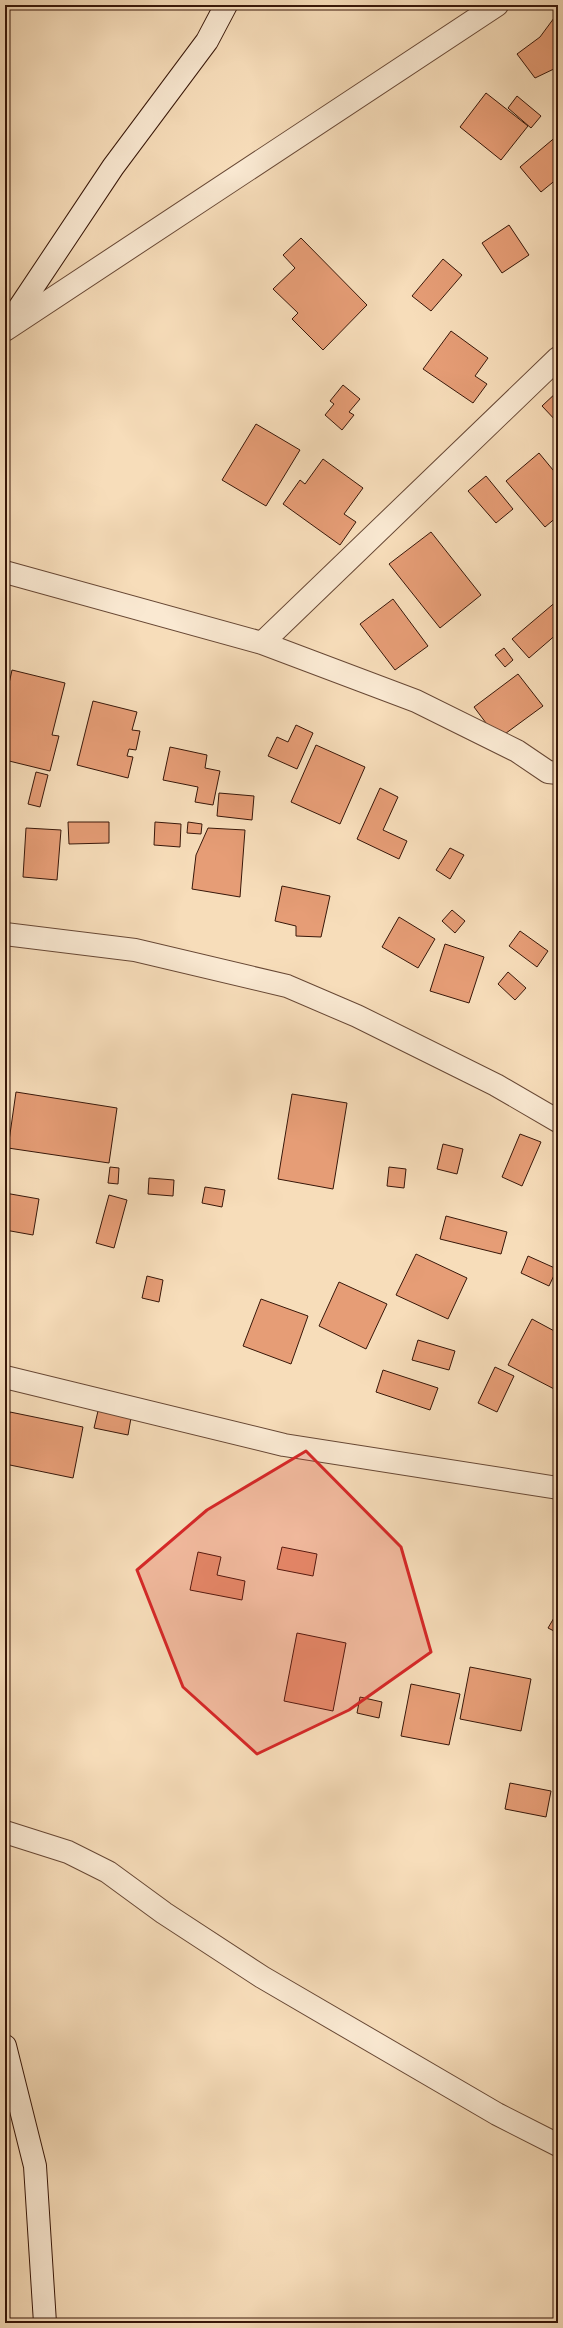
<svg xmlns="http://www.w3.org/2000/svg" width="563" height="2328" font-family="'Sorts Mill Goudy',serif">
<style>
.building{fill:#e69d76;stroke:#381709}
.lines{fill:none;stroke-linecap:round;stroke-linejoin:round}
.street-casing{stroke:#684835;stroke-width:24}
.secondary-casing{stroke:#381709;stroke-width:24}
.street{stroke:#fae9d2;stroke-width:22}
.secondary{stroke:#fae9d2;stroke-width:22}
.marked{fill:#d62828;fill-opacity:0.2;stroke:#d62828;stroke-width:3;stroke-linejoin:round}
</style>
<rect width="100%" height="100%" fill="#f7ddba"/>
<filter id="stains"><feTurbulence type="fractalNoise" baseFrequency=".005" numOctaves="4"/><feColorMatrix values="0 0 0 0 .2 0 0 0 0 .09 0 0 0 0 .02 0 0 0 .5 -.17"/></filter>
<radialGradient id="worn" r=".72"><stop offset=".6" stop-color="#630" stop-opacity="0"/><stop offset="1" stop-color="#630" stop-opacity=".3"/></radialGradient>
<path class="building" d="M554,18l4,6v43l-23,11 -18,-24 23,-17z
M486,93l42,33 -27,34 -41,-33z
M517,96l24,20 -10,12 -23,-20z
M558,135v43l-17,14 -21,-25z
M509,225l20,30 -27,18 -20,-30z
M301,238l66,67 -44,45 -31,-31 6,-6 -25,-24 22,-21 -12,-13z
M443,259l19,16 -31,36 -19,-15z
M451,331l37,27 -13,18 12,8 -14,19 -50,-34z
M343,385l17,14 -11,13 5,3 -12,15 -17,-15 9,-11 -4,-3z
M558,391v32l-16,-17z
M256,424l44,26 -34,56 -44,-26z
M539,453l19,23v40l-13,11 -39,-46z
M323,459l40,29 -19,26 12,8 -16,23 -57,-41 17,-24 5,4z
M486,476l27,33 -17,14 -28,-32z
M431,532l50,63 -41,33 -51,-64z
M393,599l35,47 -33,24 -35,-46z
M558,600v33l-29,25 -17,-19z
M504,648l9,12 -8,7 -10,-12z
M12,670l53,13 -13,52 7,1 -9,35 -45,-11v-58z
M518,674l25,32 -45,33 -24,-32z
M93,701l44,11 -5,18 8,1 -4,19 -7,-1 -2,7 6,1 -5,21 -51,-13z
M296,725l17,8 -16,36 -29,-13 9,-19 11,5z
M316,745l49,22 -25,57 -49,-22z
M170,747l37,8 -2,13 15,3 -7,34 -18,-3 3,-15 -35,-7z
M36,772l12,3 -8,32 -12,-3z
M380,788l18,9 -15,33 24,11 -8,18 -42,-20z
M219,793l35,3 -2,24 -35,-4z
M68,822h41v21l-40,1z
M155,822l26,2 -1,23 -26,-2z
M188,822l14,2 -1,10 -14,-1z
M26,828l35,2 -4,50 -34,-3z
M208,828l37,2 -5,67 -48,-8 4,-34z
M450,848l14,7 -14,24 -14,-9z
M282,886l48,10 -9,41 -25,-1v-10l-21,-5z
M452,910l13,11 -10,12 -13,-12z
M399,917l36,22 -17,29 -36,-21z
M520,931l28,20 -11,16 -28,-21z
M445,944l39,13 -15,46 -39,-12z
M508,972l18,16 -11,12 -17,-16z
M16,1092l101,16 -8,55 -101,-15z
M292,1094l55,9 -14,86 -55,-10z
M520,1134l21,8 -19,44 -20,-9z
M443,1144l20,5 -6,25 -20,-5z
M110,1167l9,1 -1,16 -10,-1z
M389,1167l17,2 -2,19 -17,-2z
M149,1178l25,2 -1,16 -25,-2z
M205,1187l20,3 -3,17 -20,-4z
M5,1193l34,6 -6,36 -28,-5z
M109,1195l18,5 -13,48 -18,-5z
M446,1216l61,16 -6,22 -61,-15z
M416,1254l51,24 -19,41 -52,-24z
M528,1256l29,13 -8,17 -28,-13z
M147,1276l16,4 -4,22 -17,-4z
M339,1282l48,22 -21,45 -47,-23z
M261,1299l47,17 -17,48 -48,-18z
M532,1319l26,14v58l-50,-26z
M418,1340l37,11 -6,19 -37,-10z
M495,1367l19,9 -17,36 -19,-9z
M383,1370l55,18 -8,22 -54,-18z
M98,1411l33,7 -3,17 -34,-7z
M10,1412l73,15 -10,51 -68,-14v-28z
M282,1547l35,7 -4,22 -36,-7z
M198,1552l23,5 -4,18 28,6 -3,19 -52,-10z
M558,1611v22l-10,-5z
M297,1633l49,10 -13,68 -49,-10z
M470,1667l61,12 -10,52 -61,-12z
M411,1684l49,10 -11,51 -48,-9z
M360,1697l22,5 -3,16 -22,-5z
M510,1783l41,8 -5,26 -41,-8z"/>
<g class="lines">
<g class="street-casing">
<path id="street" d="M5,330l492,-325
M5,572l257,71 154,58 101,50 31,21 10,1
M262,643l296,-285
M5,934l130,16 152,36 70,30 139,69 62,36
M5,1377l279,68 274,43
M5,1832l63,20 40,20 56,41 98,64 235,137 61,31"/>
</g>
<g class="secondary-casing">
<path id="secondary" d="M5,329l108,-162 94,-126 19,-36
M5,2046l30,120 10,157"/>
</g>
<use href="#street" class="street"/>
<use href="#secondary" class="secondary"/>
</g>
<path class="marked" d="M306,1451l95,96 30,105 -82,58 -92,44 -74,-67 -46,-117 70,-60z"/>
<rect width="563" height="2328" fill="none" stroke="#f7ddba" stroke-width="20"/>
<rect x="6" y="6" width="551" height="2316" fill="none" stroke="#381709" stroke-width="2"/>
<rect x="10" y="10" width="543" height="2308" fill="none" stroke="#381709"/>
<rect width="100%" height="100%" filter="url(#stains)"/>
<rect width="100%" height="100%" fill="url(#worn)"/>
</svg>
